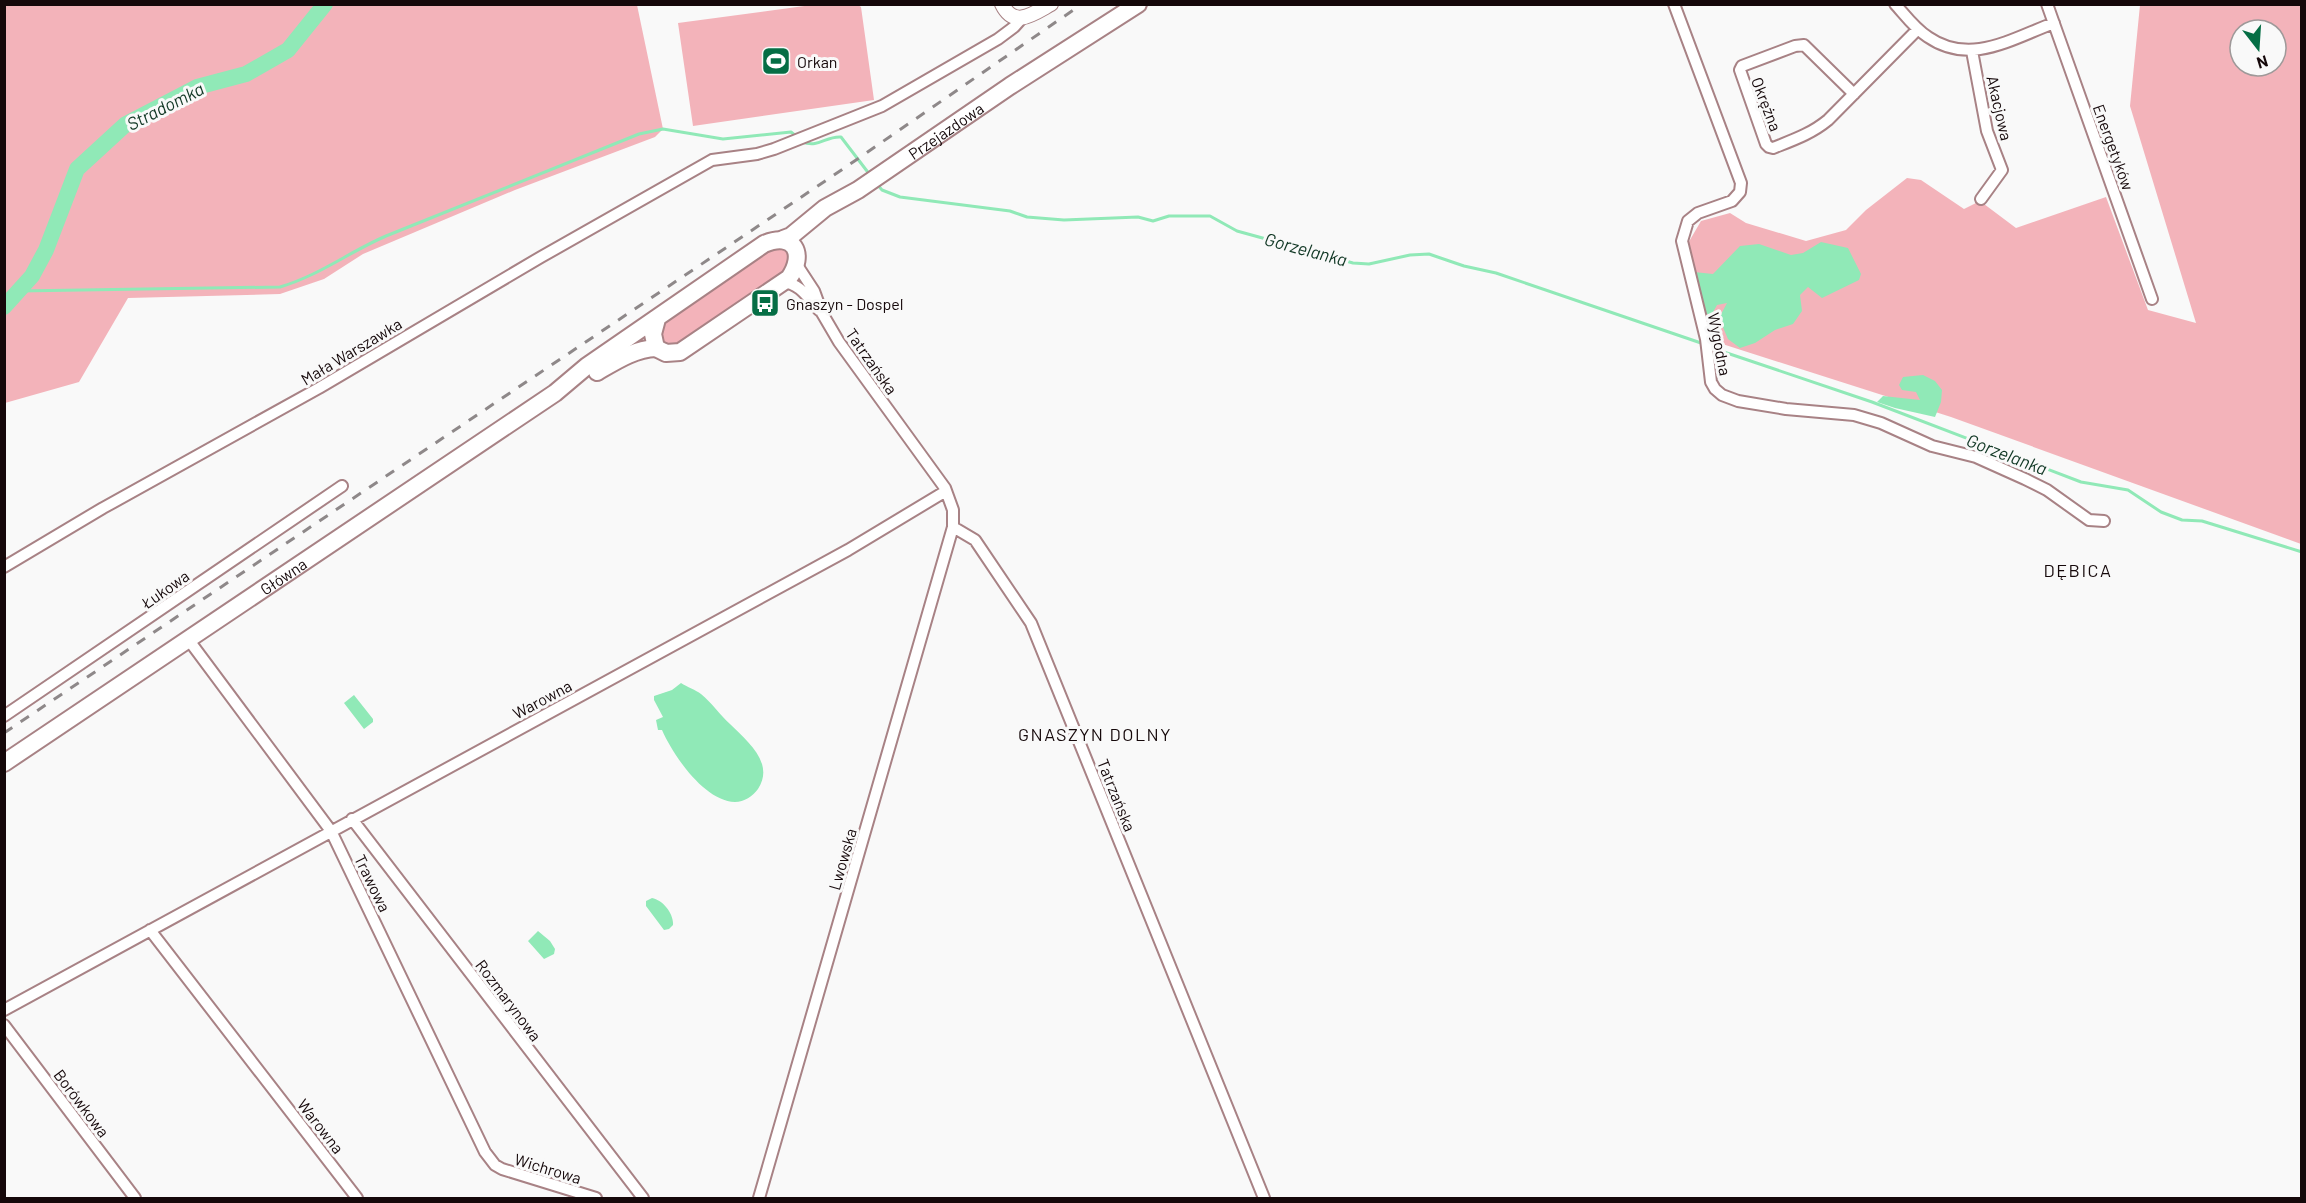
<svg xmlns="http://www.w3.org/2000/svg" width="2306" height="1203" font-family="Barlow,sans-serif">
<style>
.green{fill:#f3b3ba;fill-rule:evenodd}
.water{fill:#90e9b7}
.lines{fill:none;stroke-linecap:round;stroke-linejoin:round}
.stream{stroke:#90e9b7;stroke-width:3}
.river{stroke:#90e9b7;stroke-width:16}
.minor-casing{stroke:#a88285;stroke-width:14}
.tertiary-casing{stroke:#a88285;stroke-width:16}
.primary-casing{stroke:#a88285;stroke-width:20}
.minor{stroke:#fff;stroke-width:10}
.tertiary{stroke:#fff;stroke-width:14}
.primary{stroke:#fff;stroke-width:16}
.rail{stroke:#8e8889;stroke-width:3;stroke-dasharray:10 10;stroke-linecap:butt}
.labels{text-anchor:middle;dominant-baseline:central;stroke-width:6;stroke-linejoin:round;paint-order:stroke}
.poi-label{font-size:16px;fill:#15080a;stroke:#f9f9f9;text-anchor:start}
.street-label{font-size:16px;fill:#15080a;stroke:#f9f9f9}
.water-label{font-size:18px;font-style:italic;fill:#103724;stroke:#f9f9f9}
.neighbourhood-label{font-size:18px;letter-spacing:1.5px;fill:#15080a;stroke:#f9f9f9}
</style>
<rect width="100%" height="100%" fill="#f9f9f9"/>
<path class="green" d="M5,4l632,1 26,124 -8,8 -140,53 -152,64 -39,25 -44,15 -152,4 -49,84 -74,21z
M819,4l39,1 3,2 13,93 -181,26 -15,-103z
M2140,5h161v539l-350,-127 -238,-76 -26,-96 14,-24 29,-8 16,10 60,18 40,-11 20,-20 41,-32 14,2 43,29 16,-8 36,27 90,-31 42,113 48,13 -66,-217zM2240,30h36v36h-36z
M777,245l12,7 -1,14 -6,8 -97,70 -16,1 -9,-2 5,-23z"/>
<path class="water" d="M1821,242l27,6 13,26 -2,6 -37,18 -14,-11 -8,8 2,16 -9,13 -18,6 -20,13 -15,5 -12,-9 -9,-21 8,-15 -10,2 -5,9h-7l-11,-42 19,2 27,-28 19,-2 32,11 12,-2z
M1923,375l12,6 7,9 -1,12 -6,15 -40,-9 -18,-6 6,-6 37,4 -4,-8 -14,-2 -3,-5 4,-8z
M681,683c6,4 15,7 20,11 11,9 19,21 29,30 17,17 45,39 28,65 -5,7 -14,13 -23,13 -31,-1 -62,-47 -73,-72h-4l-2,-10 7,-3 -9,-17v-4l18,-6z
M354,695l19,24v3l-9,7 -20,-26z
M652,898c11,2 22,16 21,27l-4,4 -5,1 -18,-24v-5z
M538,931l12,10 5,8 -1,5 -10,5 -16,-18z"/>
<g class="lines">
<path class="stream" d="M802,142c18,6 23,-6 39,-5l29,38
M876,183l6,7 18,7 110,14 17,6 37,3 74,-3 15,4 16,-5h41l27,15 116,32 16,1 41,-9 19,-1 35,12 32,7 205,70
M18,291l262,-4c40,-12 69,-35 106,-51l253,-102 24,-5 60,10 68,-7 6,5
M1712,348l160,54 209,80 47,8 33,22 21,8 20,1 100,31"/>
<path class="river" d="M4,307l28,-31 14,-26 31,-81 49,-45 71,-37 49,-13 42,-24 37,-46"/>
<g class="minor-casing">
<path id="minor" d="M1674,4l67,179 -1,9 -8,9 -34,12 -10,8 -6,20 24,98 5,43 4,7 7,6 16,6 48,8 68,6 27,8 51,23 44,11 49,22 22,11 42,30 15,1
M1895,4c10,11 20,25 33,33 42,29 83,2 126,-14
M2047,4l105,295
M1972,51l15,80 15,39 -21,29
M1854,94l-50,-49 -9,1 -53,20 -2,4 26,74 3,3 4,1c20,-8 38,-14 55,-28l90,-91
M782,282c18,1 26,16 37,28
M953,527l22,13 56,83 233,575
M4,567l99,-59 216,-120 222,-131 171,-97 45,-6 17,-5 108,-43 116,-67 16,-12 8,-9
M188,639l143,192 154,321 10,13 7,4 94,29
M4,716l338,-230
M352,819l291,379
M150,930l207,268
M4,1010l844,-460 98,-59
M4,1025l131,173
M759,1198l194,-671v-17l-8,-22 -106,-146 -17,-29 -8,-22 -17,-26"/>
</g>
<g class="tertiary-casing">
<path id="tertiary" d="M1002,4c12,25 31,10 49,0"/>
</g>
<g class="primary-casing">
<g id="primary">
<path id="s1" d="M783,239l8,-3 34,-28 33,-18 152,-104 128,-82"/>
<path d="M597,372c19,-11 37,-23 59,-24"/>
<path id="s2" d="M4,763l551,-370 32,-27 177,-122c30,-13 42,10 25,34l-109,74 -14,1 -10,-5 -3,-14 4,-15"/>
</g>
</g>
<use href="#minor" class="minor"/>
<use href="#tertiary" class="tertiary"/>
<use href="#primary" class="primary"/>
<path class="rail" d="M4,733l839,-564 239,-165"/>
</g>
<defs>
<g id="stadium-square" transform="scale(1.5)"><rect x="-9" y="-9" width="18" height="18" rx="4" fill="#056e45" stroke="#f9f9f9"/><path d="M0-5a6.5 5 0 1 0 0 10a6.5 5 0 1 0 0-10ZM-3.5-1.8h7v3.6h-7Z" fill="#fff"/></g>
<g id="bus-square" transform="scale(1.5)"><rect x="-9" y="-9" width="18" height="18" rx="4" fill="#056e45" stroke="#f9f9f9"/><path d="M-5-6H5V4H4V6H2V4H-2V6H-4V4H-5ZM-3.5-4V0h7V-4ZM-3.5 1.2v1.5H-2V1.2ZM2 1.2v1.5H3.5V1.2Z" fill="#fff"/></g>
</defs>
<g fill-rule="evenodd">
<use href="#stadium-square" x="776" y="61"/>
<use href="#bus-square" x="765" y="303"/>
</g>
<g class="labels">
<g class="poi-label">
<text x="797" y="61">Orkan</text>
<text x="786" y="303">Gnaszyn - Dospel</text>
</g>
<g class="street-label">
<text transform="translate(1767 104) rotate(69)">Okrężna</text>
<text transform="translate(2000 108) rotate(77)">Akacjowa</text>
<text stroke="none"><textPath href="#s1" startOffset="196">Przejazdowa</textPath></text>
<text transform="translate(2114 147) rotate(70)">Energetyków</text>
<text transform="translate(1720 344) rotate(79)">Wygodna</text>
<text transform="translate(351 351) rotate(-31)">Mała Warszawka</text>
<text transform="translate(872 361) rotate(55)">Tatrzańska</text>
<text stroke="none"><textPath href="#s2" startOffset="336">Główna</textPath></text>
<text transform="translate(165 589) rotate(-35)">Łukowa</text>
<text transform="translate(542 699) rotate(-28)">Warowna</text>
<text transform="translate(1117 795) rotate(68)">Tatrzańska</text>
<text transform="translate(842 859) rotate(-74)">Lwowska</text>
<text transform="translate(373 883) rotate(64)">Trawowa</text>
<text transform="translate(509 1000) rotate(53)">Rozmarynowa</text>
<text transform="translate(82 1103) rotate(53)">Borówkowa</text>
<text transform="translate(321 1126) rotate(52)">Warowna</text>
<text transform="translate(548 1168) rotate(17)">Wichrowa</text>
</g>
<g class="water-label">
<text transform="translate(165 106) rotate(-27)">Stradomka</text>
<text transform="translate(1306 249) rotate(15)">Gorzelanka</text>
<text transform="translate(2007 454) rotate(21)">Gorzelanka</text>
</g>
<g class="neighbourhood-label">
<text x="2078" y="570">DĘBICA</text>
<text x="1095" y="734">GNASZYN DOLNY</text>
</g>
</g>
<rect width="2306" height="1203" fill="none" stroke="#15080a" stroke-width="12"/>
<g transform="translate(2258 48) rotate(163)"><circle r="28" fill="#f9f9f9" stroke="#9e9999" stroke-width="1.5"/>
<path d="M0-4.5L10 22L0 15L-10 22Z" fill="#056e45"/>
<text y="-9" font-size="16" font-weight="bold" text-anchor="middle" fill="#15080a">N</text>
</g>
</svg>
